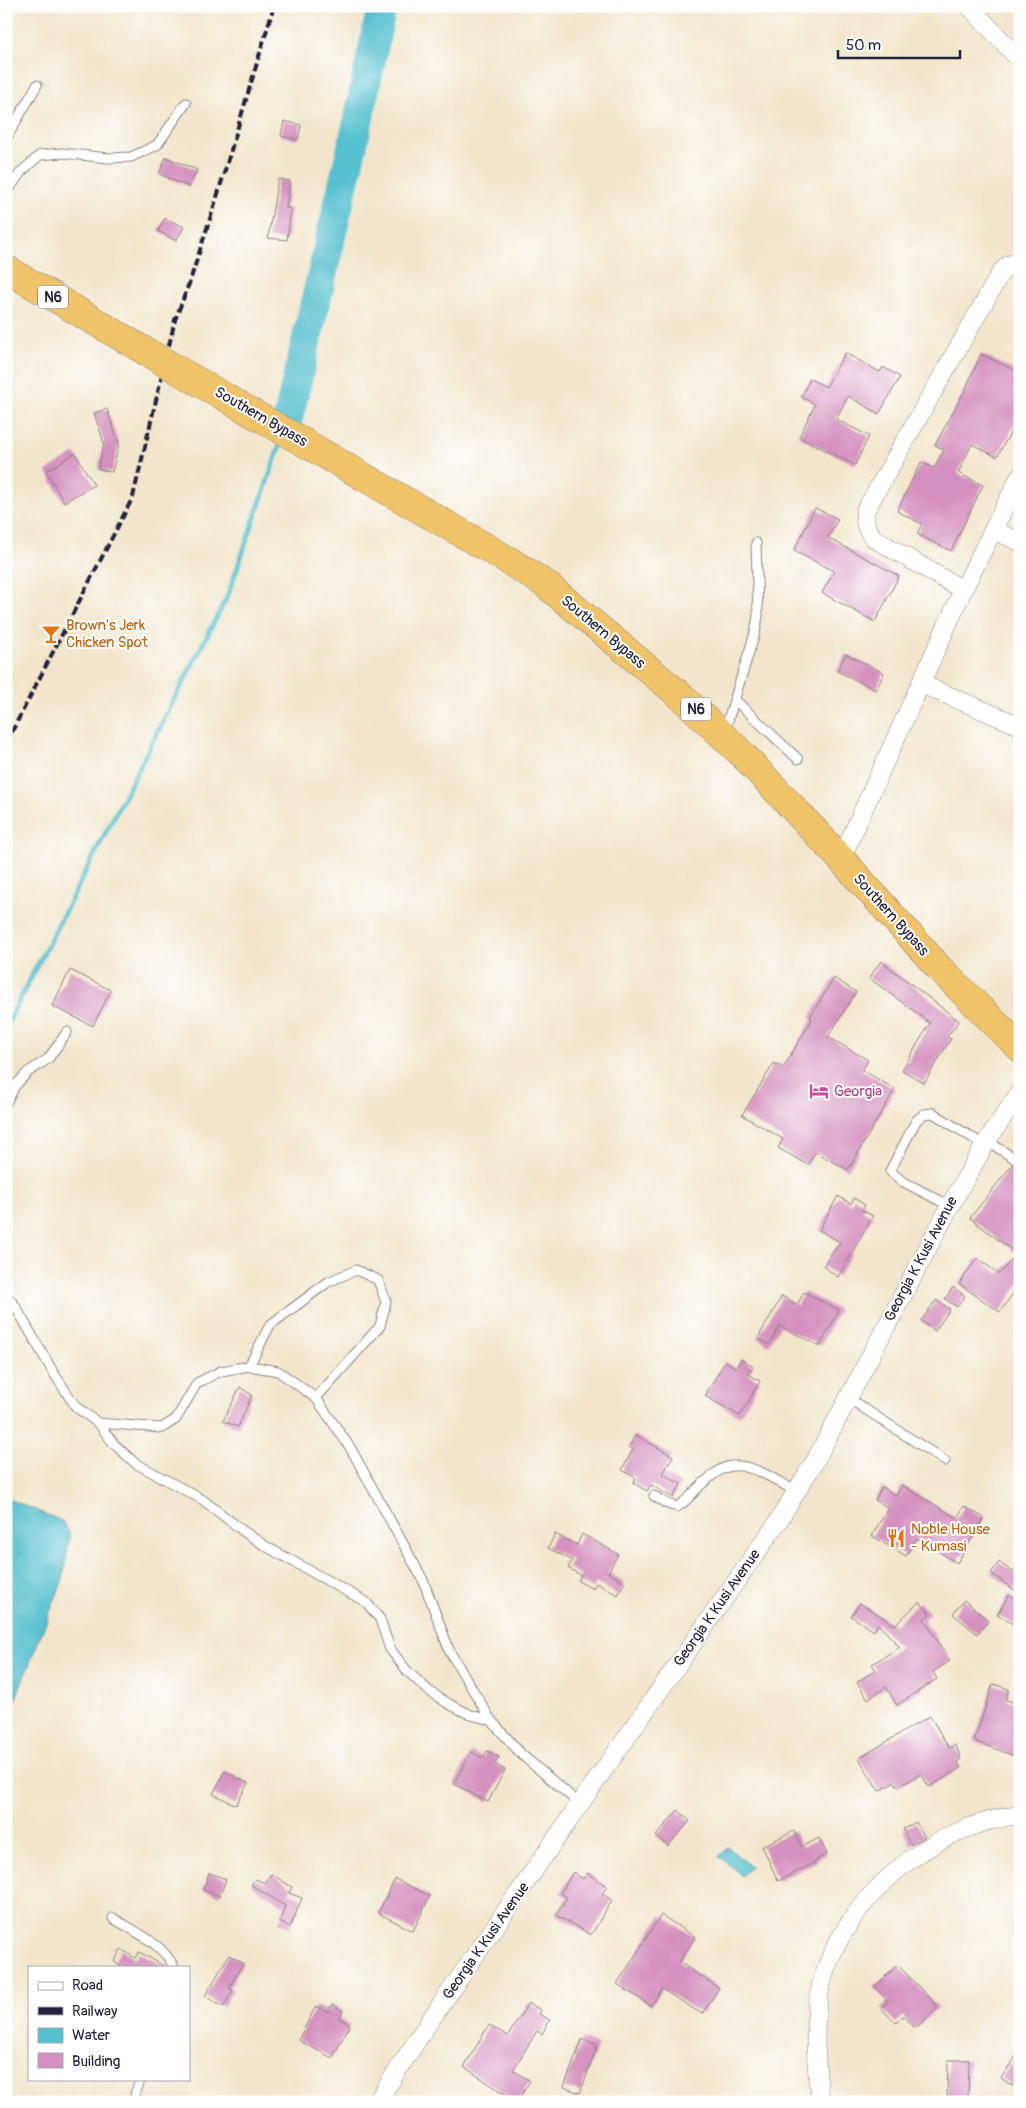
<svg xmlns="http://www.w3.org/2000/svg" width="1026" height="2108" font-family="Pangolin,sans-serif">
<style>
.water{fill:#54c0cf;stroke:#3b7185}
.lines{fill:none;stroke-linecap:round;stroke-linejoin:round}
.stream{stroke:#54c0cf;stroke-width:5}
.river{stroke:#54c0cf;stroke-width:30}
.building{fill:#d490be}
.service-casing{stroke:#8a8483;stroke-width:11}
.minor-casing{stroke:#8a8483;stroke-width:19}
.trunk-casing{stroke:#8a8483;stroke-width:29}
.service{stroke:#fff;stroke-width:9}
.minor{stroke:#fff;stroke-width:18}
.trunk{stroke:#f0c369;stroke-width:28}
.rail{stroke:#22223b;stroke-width:4;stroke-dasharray:8 4;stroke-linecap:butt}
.trunk-bridge-casing{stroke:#8a8483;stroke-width:29;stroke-linecap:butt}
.trunk-bridge{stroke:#f0c369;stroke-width:28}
.labels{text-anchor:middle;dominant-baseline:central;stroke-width:4;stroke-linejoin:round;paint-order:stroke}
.shield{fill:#fff;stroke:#646476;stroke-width:1}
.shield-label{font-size:14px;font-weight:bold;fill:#22223b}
.street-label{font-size:15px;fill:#22223b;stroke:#fff}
.food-label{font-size:15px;fill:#c56008;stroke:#fff;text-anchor:start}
.hotel-label{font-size:15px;fill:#b23c85;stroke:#fff;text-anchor:start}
</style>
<rect width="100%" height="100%" fill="#fff"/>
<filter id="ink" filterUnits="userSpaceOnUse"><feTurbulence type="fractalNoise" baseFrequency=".02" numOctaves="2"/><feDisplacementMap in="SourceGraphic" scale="10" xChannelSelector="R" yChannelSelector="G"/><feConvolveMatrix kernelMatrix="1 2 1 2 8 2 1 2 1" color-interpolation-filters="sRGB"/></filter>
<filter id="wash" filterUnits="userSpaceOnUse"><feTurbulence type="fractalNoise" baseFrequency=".0096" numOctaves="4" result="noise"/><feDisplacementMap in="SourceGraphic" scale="20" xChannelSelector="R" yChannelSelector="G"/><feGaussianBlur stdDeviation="1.12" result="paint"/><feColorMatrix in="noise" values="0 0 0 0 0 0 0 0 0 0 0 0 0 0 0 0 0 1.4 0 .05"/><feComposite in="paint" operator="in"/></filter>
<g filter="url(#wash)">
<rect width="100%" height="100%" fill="#f2e5cb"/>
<path class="water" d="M6,1498l56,23 8,13 -7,45 -57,144z
M728,1847l23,20 -9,9 -23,-20z"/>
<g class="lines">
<path class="stream" d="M6,1026l222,-431 54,-156"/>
<path class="river" d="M285,431l72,-305 25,-120"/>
</g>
<g id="blocks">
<path class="building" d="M284,121l17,4 -3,15 -17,-4z
M166,157l31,13 -8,17 -30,-13z
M278,179l12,2 -4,27 5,1 -4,31 -19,-2z
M165,218l19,9 -8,14 -18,-10z
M845,353l35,19 3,-5 17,10 -21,37 -31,-18 -12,23 33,17 -14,29 -56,-28 16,-33 -14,-7 9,-18 16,8z
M981,354l39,19v42l-23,42 -25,-13 -14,29 25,12 -32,66 -34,-17 5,-10 -25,-13 24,-49 13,6 10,-18 -9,-5 30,-55z
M107,409l12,35 -7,28 -14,-3 6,-26 -10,-30z
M75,453l19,32 -30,17 -18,-31z
M815,508l23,11 -10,19 71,38 -24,46 -53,-29 12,-22 -40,-20z
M846,654l38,19 -8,17 -39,-19z
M881,961l78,60 -12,16 4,2 -27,44 -22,-13 28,-47 -61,-45z
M70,970l41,20 -18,36 -41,-20z
M834,978l22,14 -28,45 40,23 -6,10 33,19 -47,81 -33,-18 -7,13 -30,-17 5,-9 -41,-24 32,-52 9,5 29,-49 -2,-2z
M1012,1165l8,3v115l-20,29 -41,-28 18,-26 22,16 18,-20 -47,-36z
M838,1196l13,8 3,-6 11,7 -3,5 11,6 -35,61 -15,-11 17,-24 -21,-12z
M953,1287l12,9 -8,11 -12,-8z
M804,1292l35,18 -19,36 -40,-20 -11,19 -11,-7 24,-42 15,9z
M936,1300l14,9 -15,22 -14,-10z
M741,1359l12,7 -5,8 12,7 -20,35 -35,-20 20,-35 11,7z
M240,1387l12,8 -14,32 -15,-6z
M635,1435l38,21 -10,18 18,10 -8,14 -22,-13 -4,6 -14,-8 3,-5 -14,-8 11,-21 -4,-2z
M902,1485l55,33 7,-12 20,12 -27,45 -40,-25 -11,18 -34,-20 16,-28 -13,-8 7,-13 14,9z
M555,1534l22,11 5,-11 36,20 -10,19 17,9 -7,13 -22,-12 -3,6 -15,-8 3,-6 -13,-7 4,-8 -24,-12z
M999,1562l21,15v5l-6,8 -23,-17z
M1009,1595l11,6v27l-23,-13z
M964,1600l25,21 -12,13 -24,-20z
M919,1602l11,11 -6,6 26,42 -17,11 4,7 -40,26 -11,-18 -18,12 -11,-17 19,-12 -4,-6 28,-17 -22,-23 -4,7 -23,-15 9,-13 35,22z
M993,1684l16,5 -3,11 14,4v54l-46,-17z
M930,1716l19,32 6,-3 5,10v5l-3,2 4,6 -32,19 -8,-13 -23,13 -3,-5 -16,9 -20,-33z
M487,1751l12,6 -4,7 10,6 -17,32 -34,-18 17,-32 12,6z
M225,1771l23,12 -12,22 -23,-11z
M678,1810l12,11 -22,25 -12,-10z
M916,1822l9,15 -14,8 -8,-16z
M794,1831l8,16 17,-9 8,16 -10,5 1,2 -40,20 -16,-35z
M573,1872l10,7 4,-6 20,13 -5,8 10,6 -21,35 -35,-20 11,-18 -7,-4z
M209,1873l17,6 -6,17 -17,-6z
M271,1874l21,13 -3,6 13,5 -12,29 -11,-5 6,-16 -34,-21 4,-6 10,4z
M395,1879l35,17 -17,35 -35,-18z
M661,1915l34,22 -16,25 40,26 -17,26 -40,-25 -11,17 -34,-22z
M121,1949l14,9 4,-6 27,15h-44l-8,-5z
M229,1955l14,8 -14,25 4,2 -10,17 -18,-11z
M898,1965l40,42 -23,22 -12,-13 -7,7 -15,-15 7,-7 -14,-14z
M528,2003l13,7 -2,4 11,6 -8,14 -5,-3 -24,39 17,11 -13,21 -53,-35 25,-42 19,11z
M332,2004l11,7 -4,7 11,7 -18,33 -34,-18 18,-34 11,6z
M582,2039l16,6 -18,48 -16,-6z
M1020,2051v40l-19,-13z
M948,2060h21l-1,38h-21z"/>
</g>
</g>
<g filter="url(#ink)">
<use href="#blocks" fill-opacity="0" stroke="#8a8483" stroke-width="1"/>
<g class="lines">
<g class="service-casing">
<path id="service" d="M6,139l31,-54
M6,194l15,-22 19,-17 22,-2 46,5 23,-1 26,-12 29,-42
M735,700l63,59
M724,733l31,-100 3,-17 -2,-73
M6,1103l9,-17 13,-14 20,-13 19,-27
M987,1141l33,21
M950,1206l-48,-25 -12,-10 26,-50 8,-7 9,-1 51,32
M6,1296l8,8 39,68 23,35 22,16 16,21 21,19 68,37 40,31 24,16 99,55 14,17 10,30 18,23 21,19 20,13 22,11 20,5
M249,1366l21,-41 58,-43 28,-12 22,10 8,22 -6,24 -64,72
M848,1398l97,63
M98,1423l64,5 14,-9 21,-36 24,-12 28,-5 29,5 38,27 35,51 72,131 27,72 41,68 31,35 58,49
M654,1496l13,8 10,3c11,-6 16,-15 25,-23 9,-7 18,-17 30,-18 19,-3 47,16 63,25
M113,1918c22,14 49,25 61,49
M134,2102l2,-11 5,-12"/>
</g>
<g class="minor-casing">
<path id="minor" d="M969,6l51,54
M993,530l27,12
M963,590l-88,-51c-9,-9 -11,-16 -10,-28l137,-240 6,-6 12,-3
M921,684l99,42
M841,859l122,-269 57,-114
M377,2102l54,-83 149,-215 197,-281 38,-62 135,-255 37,-65 33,-49
M820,2102c-4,-39 -8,-78 1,-117 22,-86 111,-161 199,-170"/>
</g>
<g class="trunk-casing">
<path id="trunk" d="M6,269l139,82
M176,369l327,188 41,26 17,14 121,100 61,58 98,104 98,109 81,80"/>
</g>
<use href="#service" class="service"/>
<use href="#minor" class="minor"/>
<use href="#trunk" class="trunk"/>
<path class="rail" d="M6,743l127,-246 42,-177 15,-39 27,-84 57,-191"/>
<g class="trunk-bridge-casing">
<path id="trunk-bridge" d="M145,351l31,18"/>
</g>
<use href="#trunk-bridge" class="trunk-bridge"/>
</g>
</g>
<defs>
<g id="bar-bare" transform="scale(1.5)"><path d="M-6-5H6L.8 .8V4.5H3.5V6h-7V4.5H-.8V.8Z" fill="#e8710a" stroke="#fff" stroke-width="2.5" paint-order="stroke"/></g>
<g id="hotel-bare" transform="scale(1.5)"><path d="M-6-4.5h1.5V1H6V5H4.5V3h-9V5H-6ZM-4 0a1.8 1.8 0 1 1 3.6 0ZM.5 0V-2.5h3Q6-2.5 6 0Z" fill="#d1479c" stroke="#fff" stroke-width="2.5" paint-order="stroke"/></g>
<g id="restaurant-bare" transform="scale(1.5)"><path d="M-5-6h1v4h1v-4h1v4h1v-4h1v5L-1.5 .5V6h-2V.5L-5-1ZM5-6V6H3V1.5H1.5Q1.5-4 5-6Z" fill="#e8710a" stroke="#fff" stroke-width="2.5" paint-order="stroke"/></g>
</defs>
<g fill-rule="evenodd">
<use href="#bar-bare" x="51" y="634"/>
<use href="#hotel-bare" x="819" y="1091"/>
<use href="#restaurant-bare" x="896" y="1538"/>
</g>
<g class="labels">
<g class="shield">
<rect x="38" y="285.5" width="30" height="23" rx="4"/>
<rect x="681" y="697.5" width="30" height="23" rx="4"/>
</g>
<g class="shield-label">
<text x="53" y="297">N6</text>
<text x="696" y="709">N6</text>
</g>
<g class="street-label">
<text transform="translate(261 417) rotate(30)">Southern Bypass</text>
<text transform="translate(603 632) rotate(40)">Southern Bypass</text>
<text transform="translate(891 915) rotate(48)">Southern Bypass</text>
<text transform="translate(921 1259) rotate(-62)">Georgia K Kusi Avenue</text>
<text transform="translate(717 1608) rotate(-55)">Georgia K Kusi Avenue</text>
<text transform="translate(486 1941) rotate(-55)">Georgia K Kusi Avenue</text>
</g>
<g class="food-label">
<text x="66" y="625">Brown's Jerk<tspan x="66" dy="17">Chicken Spot</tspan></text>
<text x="911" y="1529">Noble House<tspan x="911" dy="17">- Kumasi</tspan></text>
</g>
<g class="hotel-label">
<text x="834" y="1091">Georgia</text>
</g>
</g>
<rect width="1026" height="2108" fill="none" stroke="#fff" stroke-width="25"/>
<rect x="28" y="1966" width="162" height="115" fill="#ffffff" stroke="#a7a7b1"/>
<rect x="38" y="1982" width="25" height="8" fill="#ffffff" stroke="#a7a7b1"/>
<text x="72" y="1990" font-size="15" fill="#22223b">Road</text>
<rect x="38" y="2007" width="25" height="8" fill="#22223b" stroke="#a7a7b1"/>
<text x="72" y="2016" font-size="15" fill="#22223b">Railway</text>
<rect x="38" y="2028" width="25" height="15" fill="#54c0cf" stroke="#a7a7b1"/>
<text x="72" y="2040" font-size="15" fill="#22223b">Water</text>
<rect x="38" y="2053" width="25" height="15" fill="#d490be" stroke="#a7a7b1"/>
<text x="72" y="2066" font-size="15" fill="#22223b">Building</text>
<path d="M838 50v8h122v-8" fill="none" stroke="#22223b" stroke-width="2.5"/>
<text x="846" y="50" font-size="15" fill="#22223b" stroke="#ffffff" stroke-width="4" paint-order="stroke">50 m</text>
</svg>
